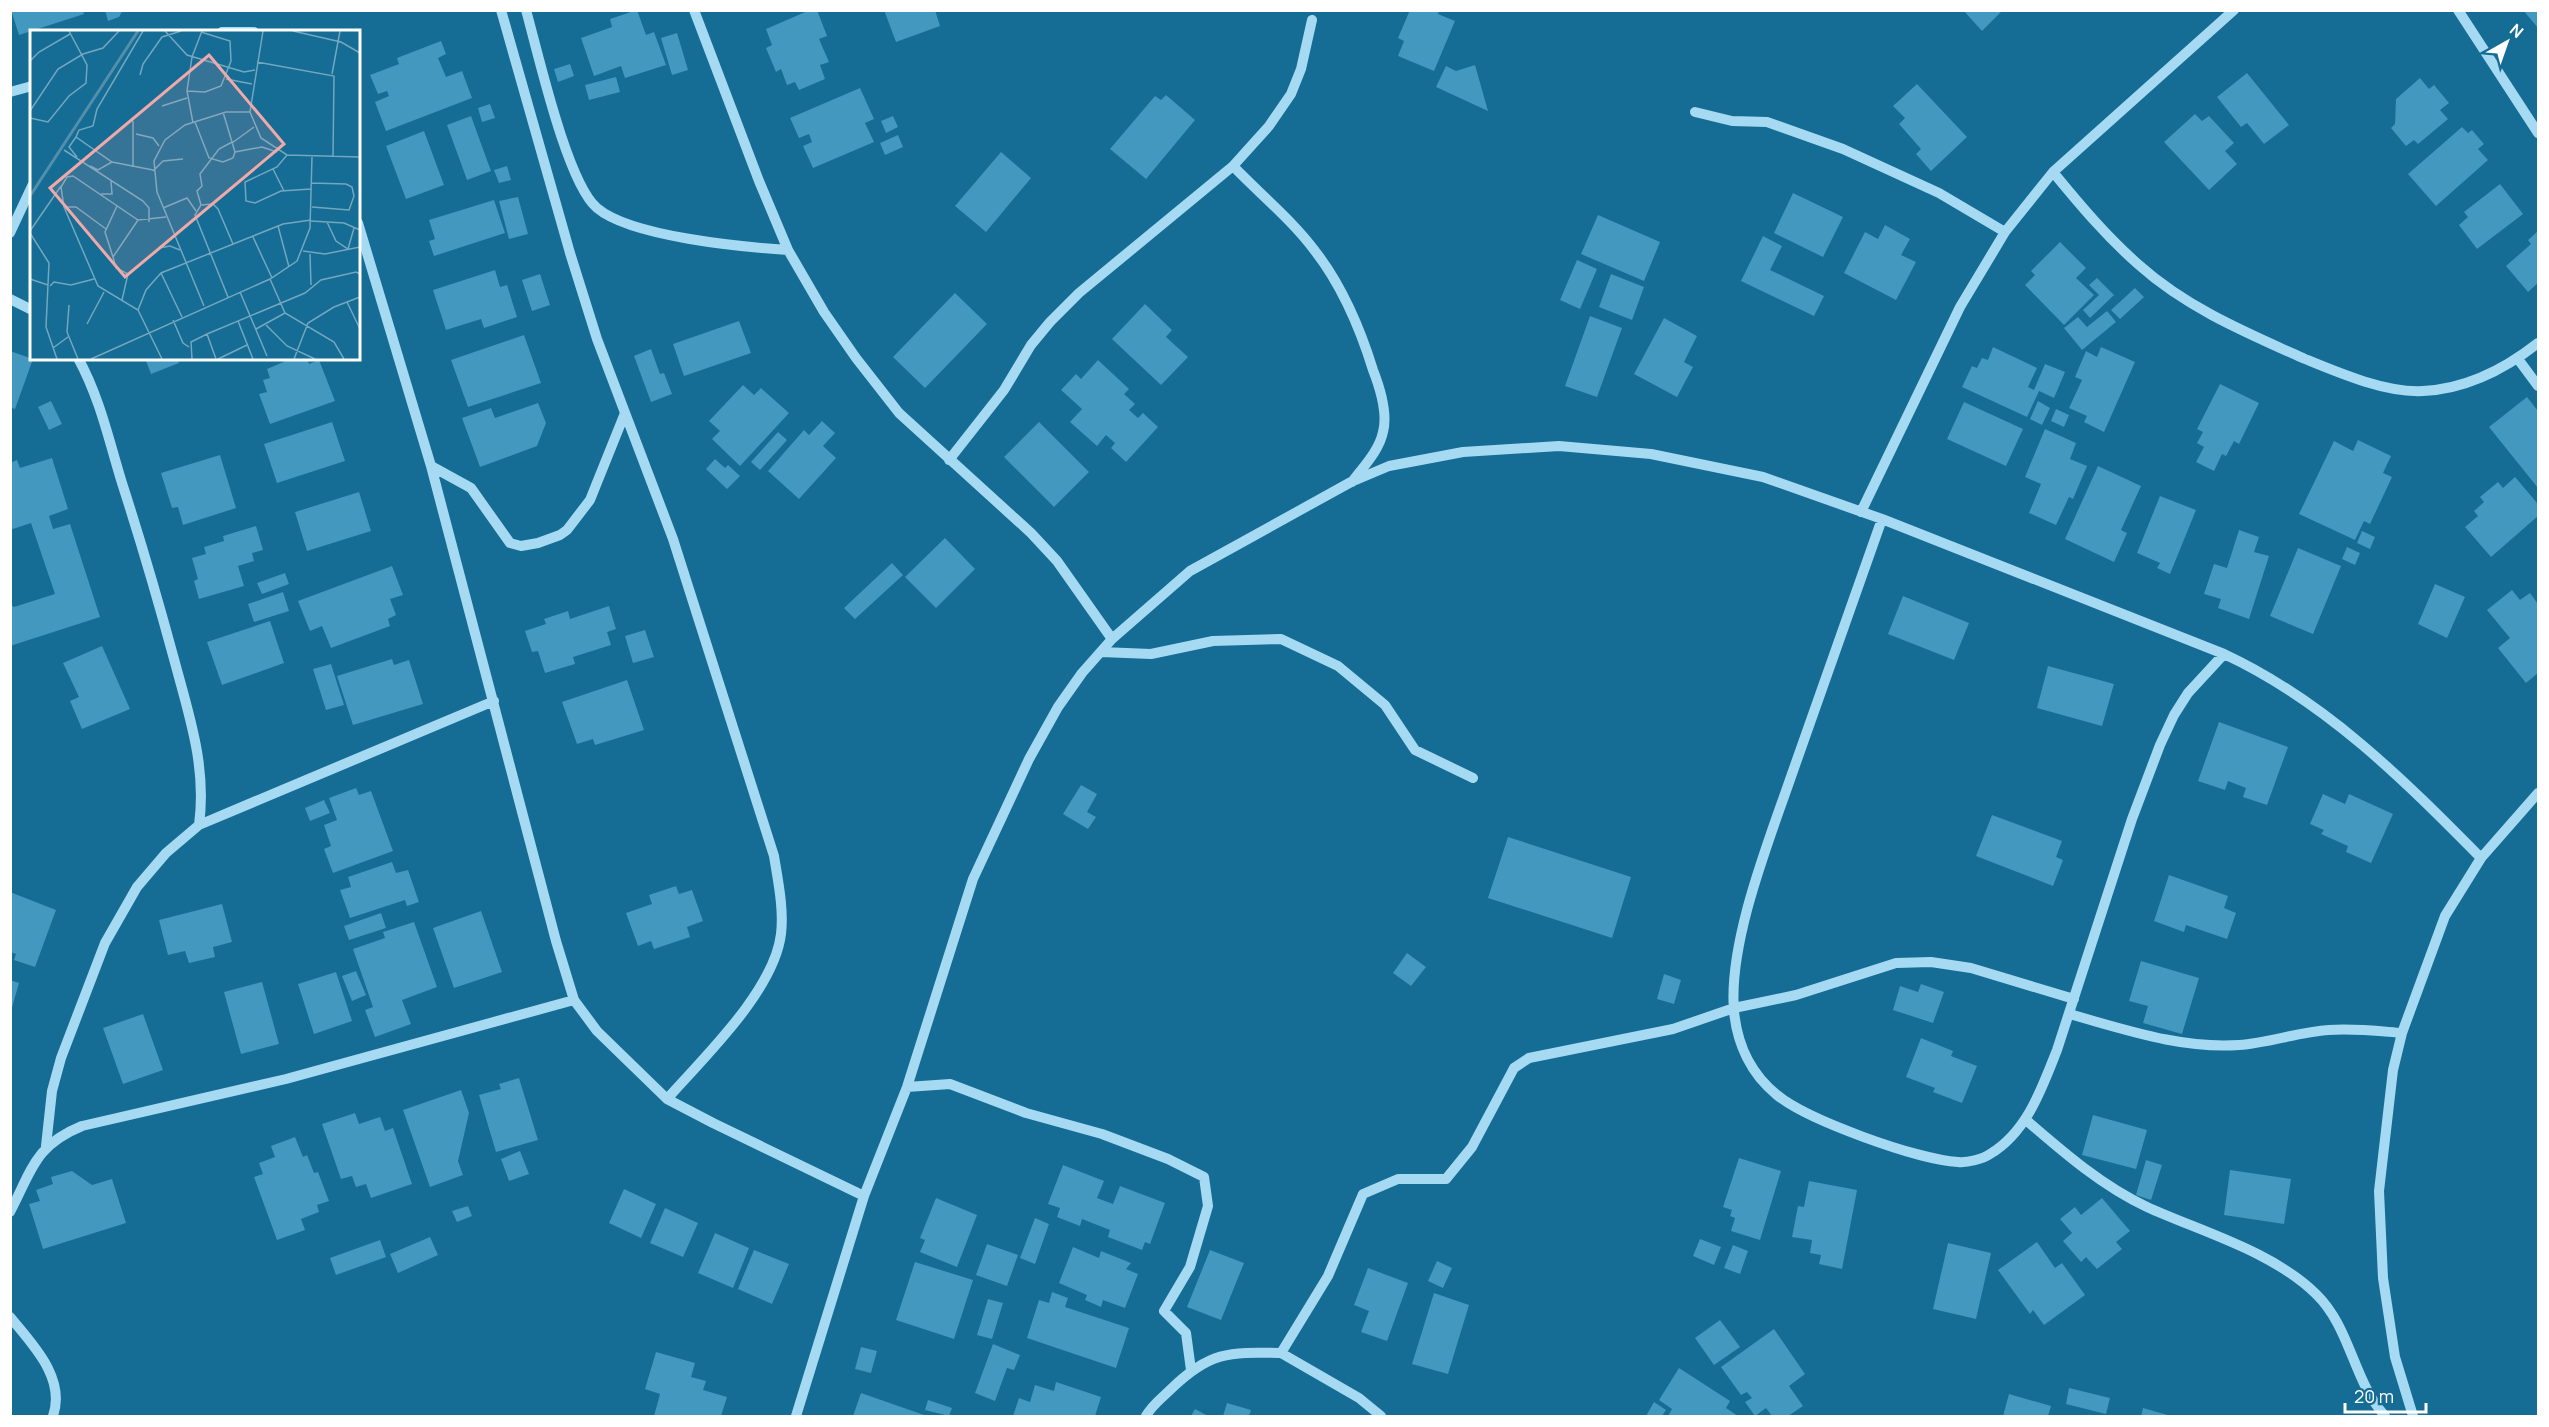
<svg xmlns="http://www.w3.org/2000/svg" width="2549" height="1427" font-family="Manrope,sans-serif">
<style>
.building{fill:#4298be}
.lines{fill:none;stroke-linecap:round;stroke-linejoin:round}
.minor{stroke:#a6daf2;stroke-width:10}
.inset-river{fill:none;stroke:#538fab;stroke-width:3}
.inset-road{fill:none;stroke:#73a7bf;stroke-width:1.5}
.view{fill:#efa9a9;fill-opacity:0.15;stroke:#efa9a9;stroke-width:3}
.inset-edge{fill:none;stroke:#fff;stroke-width:3}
</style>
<rect width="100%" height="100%" fill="#156c95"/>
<path class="building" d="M11,10h72l1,4 -65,21z
M105,10h18l-4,7 -11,4z
M637,10l9,25 8,-3 12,33 -41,13 -4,-12 -27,10 -13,-38 31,-11 -2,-8z
M810,10h7l10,26 -8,3 10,23 -9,3 5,14 -26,11 -4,-8 -8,3 -6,-16 -5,3 -10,-24 6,-3 -6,-16z
M884,10h51l5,16 -44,16z
M1410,10h29l-1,4 17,7 -21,50 -36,-15 6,-15 -6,-3z
M1963,10h40l-21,21z
M2523,10h15v18z
M677,33l11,37 -16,5 -11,-37z
M441,41l5,13 -8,4 8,19 16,-6 10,27 -86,33 -11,-29 14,-6 -2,-5 -9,3 -8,-19 29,-11 -2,-6z
M570,64l4,12 -16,6 -4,-13z
M1475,65l13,46 -52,-24 10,-21 10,5z
M2247,73l42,52 -25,19 -17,-21 -6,4 -24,-30z
M616,77l4,15 -31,8 -4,-15z
M2420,78l9,11 5,-4 15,18 -9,7 8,9 -30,25 -4,-4 -8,6 -15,-18 4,-4 1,-25z
M1917,84l50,53 -36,34 -15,-17 5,-5 -22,-25 6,-6 -12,-12z
M860,88l14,31 -9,4 9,19 -61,26 -10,-22 9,-4 -3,-8 -10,4 -9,-20z
M1166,95l29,25 -49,59 -36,-30 45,-53 6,4z
M490,104l5,14 -13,4 -4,-14z
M2195,114l7,7 7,-5 25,27 -9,8 12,13 -28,26 -45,-48z
M471,116l20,55 -24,9 -20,-55z
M893,116l5,11 -12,6 -5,-12z
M2462,127l6,6 4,-3 12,14 -6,5 10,11 -52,46 -28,-32z
M424,131l20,54 -38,14 -20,-53z
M898,135l5,12 -18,8 -5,-12z
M1001,152l30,26 -45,54 -31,-26z
M507,166l4,14 -12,3 -5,-13z
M2500,184l23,30 -46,35 -18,-24 9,-8 -4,-5z
M1793,193l50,24 -20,40 -49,-24z
M518,197l10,37 -19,5 -10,-38z
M494,200l11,33 -71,23 -5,-15 6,-2 -6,-19z
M1598,215l62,27 -16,39 -63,-27z
M1885,225l25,14 -9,16 15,7 -20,38 -52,-27 21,-41 13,7z
M2538,231v52l-10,9 -22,-26 25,-22 -3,-4z
M1763,236l19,10 -12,24 54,26 -10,20 -73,-35z
M2060,242l26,26 -10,10 18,17 -30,30 -39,-40 10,-10 -4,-4z
M1577,260l20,9 -17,40 -20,-9z
M495,270l5,17 7,-2 10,32 -33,11 -3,-9 -35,11 -13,-40z
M540,274l10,31 -18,6 -10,-31z
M1611,274l33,13 -12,33 -33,-13z
M2097,278l17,17 -24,23 -7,-8 16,-15 -10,-10z
M2135,288l9,9 -24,22 -9,-9z
M955,293l32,31 -62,64 -32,-31z
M1145,304l27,26 -6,7 22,20 -27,28 -49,-46z
M2107,311l9,11 -34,28 -18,-22 14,-11 9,10z
M1590,316l32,12 -25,69 -32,-11z
M1664,318l33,18 -13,26 9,5 -16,30 -43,-23z
M739,321l12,32 -67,23 -11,-32z
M524,335l17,48 -73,24 -17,-47z
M1993,347l44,21 -9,19 6,3 11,-26 20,8 -11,26 -15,-7 -12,26 -65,-30 10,-21 5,2 5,-10 6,2z
M2101,347l34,15 -31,70 -20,-10 3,-6 -18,-8 13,-28 -7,-3 11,-26 11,6z
M651,349l9,25 4,-1 8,21 -21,8 -17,-46z
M10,351l23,8 -18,50 -5,-2z
M145,358h32l2,5 -28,11z
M293,358h14l2,6 10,-4 16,41 -65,23 -11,-30 8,-2 -4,-12 7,-2 -3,-9z
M1098,360l31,29 -5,5 11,10 -6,6 9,8 5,-5 15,14 -32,35 -15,-14 4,-5 -9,-8 -9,11 -27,-24 12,-13 -21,-19 15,-16 5,5z
M2220,384l39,19 -20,41 -5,-3 -8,15 -4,-2 -8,17 -18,-9 8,-15 -7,-4 6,-11 -6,-3z
M743,385l11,10 7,-7 28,25 -49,53 -28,-27 8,-8 -11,-10z
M2527,397l11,14v77l-49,-61z
M51,401l11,23 -13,6 -11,-23z
M2038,401l12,7 -8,17 -12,-6z
M1964,402l59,27 -17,37 -59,-27z
M538,403l8,20 -9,23 -57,21 -18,-49 29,-10 4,10z
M2056,409l13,6 -5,12 -13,-6z
M822,421l13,12 -12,13 13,12 -37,41 -31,-28 36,-41 5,5z
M332,422l13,39 -68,22 -13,-39z
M1039,422l50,50 -35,35 -50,-50z
M2045,429l31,14 -6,16 17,7 -14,33 -4,-2 -13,28 -27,-12 12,-29 -16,-7z
M778,432l9,8 -27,30 -9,-8z
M2358,440l33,16 -8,17 9,4 -22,47 -6,-3 -9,19 -56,-26 35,-73 19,10z
M220,455l16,53 -53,17 -5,-18 -6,1 -11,-35z
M52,458l16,51 -19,7 4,13 17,-5 30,93 -90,29v-42l4,3 41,-13 -24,-71 -21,7v-67l7,-3 3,8z
M715,459l10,9 3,-3 12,11 -13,13 -21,-20z
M2098,466l43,20 -20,44 6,3 -13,29 -49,-23z
M2515,477l23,27v12l-47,41 -26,-30 13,-11 -4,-5 10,-9 -4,-5 18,-15 5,6z
M359,492l12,39 -64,20 -12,-39z
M2160,496l36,14 -26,64 -13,-6 3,-5 -23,-10z
M256,526l7,24 -11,3 2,8 -16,5 6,20 -45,13 -5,-18 4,-2 -6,-21 14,-4 -2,-7 20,-6 -1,-5z
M2239,530l20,7 -5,15 15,4 -20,63 -31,-11 3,-9 -17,-5 10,-30 13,4z
M2362,531l13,6 -5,12 -13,-6z
M945,538l30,31 -39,39 -31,-31z
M2347,547l13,6 -5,12 -13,-6z
M2298,548l43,18 -28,68 -43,-18z
M892,563l11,12 -48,44 -11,-11z
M392,566l11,29 -13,4 6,16 -8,4 2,7 -59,22 -9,-22 -12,5 -12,-30z
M285,573l4,11 -27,10 -5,-11z
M2435,584l30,13 -18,41 -29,-14z
M2512,590l8,10 10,-7 8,11v69l-12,10 -28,-35 12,-10 -23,-28z
M283,592l6,19 -35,11 -6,-18z
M1903,596l66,27 -15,37 -66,-26z
M609,606l7,23 -9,3 4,13 -38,12 2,7 -30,9 -7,-22 -6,1 -7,-21 21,-7 -2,-5 24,-8 2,8z
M270,621l14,42 -62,22 -15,-43z
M645,630l9,27 -21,6 -8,-27z
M102,646l28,63 -48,20 -12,-28 9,-4 -16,-34z
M392,659l2,6 15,-5 14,44 -70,21 -16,-49z
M331,664l13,41 -18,5 -13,-41z
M2048,666l66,18 -12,42 -65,-18z
M627,680l17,50 -49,15 -2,-6 -16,5 -15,-42z
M2219,722l69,25 -21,58 -24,-8 3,-9 -18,-7 -3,9 -27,-9z
M1081,785l16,9 -10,18 9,5 -8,12 -25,-15z
M356,788l3,7 12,-4 22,60 -60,22 -9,-24 7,-3 -7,-21 13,-5 -8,-22z
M2323,794l22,10 4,-10 44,20 -22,49 -25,-11 2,-6 -27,-12 3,-4 -14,-6z
M324,800l6,13 -20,8 -5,-13z
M1992,815l70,26 -6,16 7,3 -10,26 -77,-30z
M1508,837l123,40 -19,61 -124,-40z
M392,862l4,11 12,-3 11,32 -12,4 -2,-6 -55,18 -10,-28 11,-3 -3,-10z
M2169,875l59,21 -4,12 12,5 -9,26 -41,-14 -2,7 -30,-11z
M676,886l3,8 13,-4 11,31 -16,6 3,10 -36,12 -3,-8 -13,5 -12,-33 26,-9 -3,-9z
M10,892l46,18 -21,57 -21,-7 2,-6 -6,-2z
M222,904l10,38 -19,5 2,10 -26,6 -4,-12 -17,4 -9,-35z
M481,911l21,61 -48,16 -21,-60z
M381,913l5,15 -37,12 -5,-14z
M414,922l23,65 -35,13 9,24 -36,13 -10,-27 8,-3 -20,-58 32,-11 -2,-6z
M1407,953l19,14 -15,19 -18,-13z
M2141,961l58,17 -17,56 -39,-11 5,-17 -19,-5z
M356,971l10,24 -14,6 -10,-25z
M336,972l16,49 -38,13 -16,-50z
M1664,974l17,6 -7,24 -17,-5z
M10,980l9,3 -8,28h-1z
M262,982l17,62 -38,10 -17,-62z
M1921,984l23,8 -11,31 -40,-13 7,-24 18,6z
M143,1014l20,56 -40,14 -20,-56z
M1921,1038l32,13 -2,5 26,10 -15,37 -29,-11 2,-4 -29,-11z
M519,1078l19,62 -42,12 -17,-57 22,-6 -2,-5z
M461,1090l8,23 -11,48 5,14 -33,12 -27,-77z
M355,1113l4,11 21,-7 5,14 8,-3 19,56 -41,14 -5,-14 -10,3 -4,-11 -11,3 -19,-55z
M2093,1115l54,15 -11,39 -54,-14z
M295,1137l8,20 4,-2 7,18 4,-1 11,29 -12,4 2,7 -18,7 4,11 -28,10 -23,-63 9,-3 -4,-11 16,-6 -4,-11z
M520,1151l9,23 -20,7 -8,-22z
M1739,1158l42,13 -21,69 -29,-9 4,-13 -5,-2 2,-6 -9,-3z
M2146,1160l16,5 -11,35 -15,-5z
M1063,1165l41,16 -7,17 16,6 7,-18 45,17 -15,41 -5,-2 -3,8 -34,-13 2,-7 -28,-11 -2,7 -23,-9 3,-9 -12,-4z
M2230,1170l61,9 -7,45 -60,-9z
M72,1171l20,14 20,-6 14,44 -83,26 -14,-45 11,-3 -4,-11 17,-6 -2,-7z
M1809,1181l48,9 -15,79 -23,-5 2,-9 -11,-2 2,-13 -20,-3 6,-31 6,1z
M624,1189l32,15 -15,34 -32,-15z
M936,1198l41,17 -20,52 -37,-15 5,-12 -5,-2z
M2102,1198l28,33 -14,11 6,7 -25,20 -11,-12 -5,5 -18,-21 9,-8 -12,-14 15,-12 6,8z
M468,1206l4,10 -15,6 -5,-11z
M665,1208l33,15 -15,34 -33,-14z
M1035,1218l14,6 -14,40 -15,-6z
M715,1233l34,15 -16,40 -35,-15z
M430,1237l8,18 -40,18 -8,-19z
M1700,1239l21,8 -7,18 -21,-9z
M380,1240l6,17 -50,18 -6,-17z
M2037,1242l18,26 7,-5 23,32 -41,30 -11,-15 -3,4 -32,-44z
M1948,1243l43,10 -15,66 -43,-10z
M987,1244l31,11 -11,31 -31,-11z
M1733,1245l15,6 -8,23 -16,-6z
M1073,1247l26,11 2,-7 30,12 -5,6 12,5 -13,34 -22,-8 -2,7 -16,-7 2,-5 -28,-12z
M754,1250l35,14 -17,40 -34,-15z
M1210,1250l34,13 -23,57 -34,-13z
M1437,1261l15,7 -9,20 -15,-7z
M915,1262l58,18 -19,59 -58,-19z
M1368,1268l40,15 -21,58 -26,-9 8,-21 -15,-6z
M1052,1292l16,6 -3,9 64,21 -13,40 -89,-30 12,-38 10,3z
M1434,1293l35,12 -21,69 -36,-10z
M988,1299l15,4 -11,36 -15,-4z
M1720,1320l20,27 -26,18 -19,-27z
M1774,1329l31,45 -16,12 14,20 -15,10h-16l-6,-8 -11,8 -10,-14 7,-4 -5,-6 -6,3 -20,-28z
M993,1344l27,11 -6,15 -7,-2 -12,33 -20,-8z
M861,1347l16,4 -6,22 -16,-4z
M656,1352l39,11 -4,14 15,4 -3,9 24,7 -6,19h-67l6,-22 -15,-5z
M1679,1368l51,33 -4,7 12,8h-70l4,-7 -13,-9z
M1056,1382l45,15 -6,19h-82l6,-18 11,4 5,-17 19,6z
M2069,1388l41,10 -4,16 -40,-10z
M861,1393l66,23h-74z
M2009,1394l42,12 -3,10h-45z
M928,1400l24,8 -3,8 -24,-6z
M1654,1402l12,8 -4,6h-16z
M1227,1403l24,7 -2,6h-26z
M2143,1408l28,8h-30z
M1195,1409l13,7h-17z"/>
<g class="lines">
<path class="minor" d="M501,10l69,243 27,86 76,200 101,317c4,25 10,53 7,78 -7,57 -77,123 -114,165
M526,10c12,43 41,173 71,198 34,29 146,39 191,42
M694,10l65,171 29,69 36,62 32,46 43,55 132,120 26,28 55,78
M2458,10l80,123
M222,32h32
M10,92l22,-6
M1695,112l37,9 35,1 76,27 96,44 66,39
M1233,166c27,28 59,54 82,85 28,36 45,77 58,119 7,18 15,43 10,62 -4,19 -20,35 -31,50
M2053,172c27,33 54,65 86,93 48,43 108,68 166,94 34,14 81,34 118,32 43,-2 82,-22 115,-48
M358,223l73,243 125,475 18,59 23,31 70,68 46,24 151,73
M10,233l22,-47
M10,299l22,11
M78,358c22,40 31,83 44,125 19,59 36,117 52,176 15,56 33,108 25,166
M2518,359l20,27
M949,460l55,-70 27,-45 19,-23 29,-29 154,-127 36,-40 22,-32 10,-25 11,-49
M431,466l40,22 39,55 11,3 17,-3 22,-8 7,-5 23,-30 35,-87
M1861,512l99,-205 45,-75 48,-60 181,-162
M1882,519c-29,84 -59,168 -89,252 -23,67 -65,170 -59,240 3,33 17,63 43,84 30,25 141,65 181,67 9,1 25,-3 32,-8 37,-22 52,-66 67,-104l75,-231 28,-74 14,-30 14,-22 36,-39
M1101,652l50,2 62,-13 68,-2 57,27 47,39 30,45 58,28
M2069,1014c55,15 111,35 170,31 30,-2 59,-13 90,-15 24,-2 48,1 73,3
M907,1087l43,-3 76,29 76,21 66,25 36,18 4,29 -18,61 -26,44 22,22 5,37
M2026,1120c37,32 76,66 121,87 55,25 125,44 169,87 35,34 37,87 69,122
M46,1146l6,-55 9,-33 44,-115 32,-56 29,-34 33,-28 295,-124
M10,1212c22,-42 25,-67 72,-86l204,-47 288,-79
M10,1317c23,28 56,61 43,99
M1281,1353l78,45 22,18
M796,1416l68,-220 43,-109 66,-208 56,-120 29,-52 24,-34 30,-34 78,-68 161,-89 38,-16 74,-14 96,-6 92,8 112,23 119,42 342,135c101,47 179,125 257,204
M1146,1416c6,-11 16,-18 25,-27 39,-38 58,-37 110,-36l47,-77 35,-82 35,-15h48l26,-32 42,-79 15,-10 144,-29 61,-21 62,-13 100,-32 35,-1 40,6 103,31
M2413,1416l-18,-59 -12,-79 -4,-87 14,-121 9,-37 43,-117 36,-58 57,-65"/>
</g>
<g transform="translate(30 30)">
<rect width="330" height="330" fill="#156c95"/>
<path class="inset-river" d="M0,166l108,-165"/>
<path class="inset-road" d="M113,1l-46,78 -4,17 -14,4 -3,7 36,25 41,8M135,1l22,24 57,17 11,-2M233,1l-13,81 11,26 26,17 73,2M263,1l48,11 19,11M0,31l9,-9 31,-18M227,32l77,14 -1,81M302,44l8,-43M110,45l3,-11 19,-27 19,-6M196,49l26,5M157,61l18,1 16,-6 10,-25 -1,-20 -29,-9M132,76l25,-8M0,81l28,-42 25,-15 20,-6 16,-17M0,88l18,4 21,-26 17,-13 1,-18 -18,-34M103,91v46M165,92l14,36 14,4 10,-4 2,-6 -12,-40M163,93l-6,-32 5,-34 10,-26M106,104l17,4 6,8M46,107l-7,10 8,10M202,113l22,-16M34,120l79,51 6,7v14M205,122l27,-5 15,5M257,125l-10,12 -32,15 1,19 9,2 26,-12 30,-2M60,136l8,4 14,-8M243,139l11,22M123,141l10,-10 20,-2M281,153l35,1 6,3 2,9 -5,14 -37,-3M71,164h11l-1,-13M171,175l12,-1 5,5 15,35M34,177h12l30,22M133,178l24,-10 9,13M281,191l33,2 16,7M297,192l9,19 12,8 6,-21M248,196l11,41M0,201l31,-45M0,203l19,30 -3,64 11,32M223,207l19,41M129,218l11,-2 10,4M273,221l22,3 35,-7M280,224l1,31M83,227l-8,-25 12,-26M131,243l21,44M0,249l18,6M240,249l15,34 49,29 10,17M20,256l4,-4 17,3 23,-6M210,262l27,64M198,267l-33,-82 6,-10 -4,-14 5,-5 -2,-12 19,-25 13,-7M92,270l6,-26 -12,-6 -3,-11 25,-37M317,272l13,27M39,275l-2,27 11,27M174,276l-47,-114 -3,-31 11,-21 20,-15 41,-13h24M108,280l8,-20 15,-17 122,-49 28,-4M143,290l10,23 6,4M208,291l15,38M57,294l17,-32M236,295l21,21 28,13M226,299l29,-16M177,304l9,25M23,318l15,-11M61,329l179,-80 27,-18 13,-33 2,-71M132,329l-24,-49 -40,-24 -34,-79 -3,-20 6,-10 6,-1 65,44 28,-3M162,329l-1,-17 16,-8 98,-41 16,-13 35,-8 4,2M188,329l29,-14M264,329l14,-36 26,-16 26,-10"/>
<path class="view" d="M179,25l75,89 -159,133 -75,-89z"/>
<rect width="330" height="330" class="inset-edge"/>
</g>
<rect width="2549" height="1427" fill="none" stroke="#ffffff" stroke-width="24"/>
<g transform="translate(2507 42) rotate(40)" stroke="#156c95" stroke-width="4.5" paint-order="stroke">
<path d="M0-4.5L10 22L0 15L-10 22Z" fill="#ffffff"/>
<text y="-9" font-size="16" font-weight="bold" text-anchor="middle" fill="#ffffff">N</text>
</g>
<path d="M2345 1403v9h81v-9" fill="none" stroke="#ffffff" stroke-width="3"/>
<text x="2354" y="1403" font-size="18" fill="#ffffff" stroke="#156c95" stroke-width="4.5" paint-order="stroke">20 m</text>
</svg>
